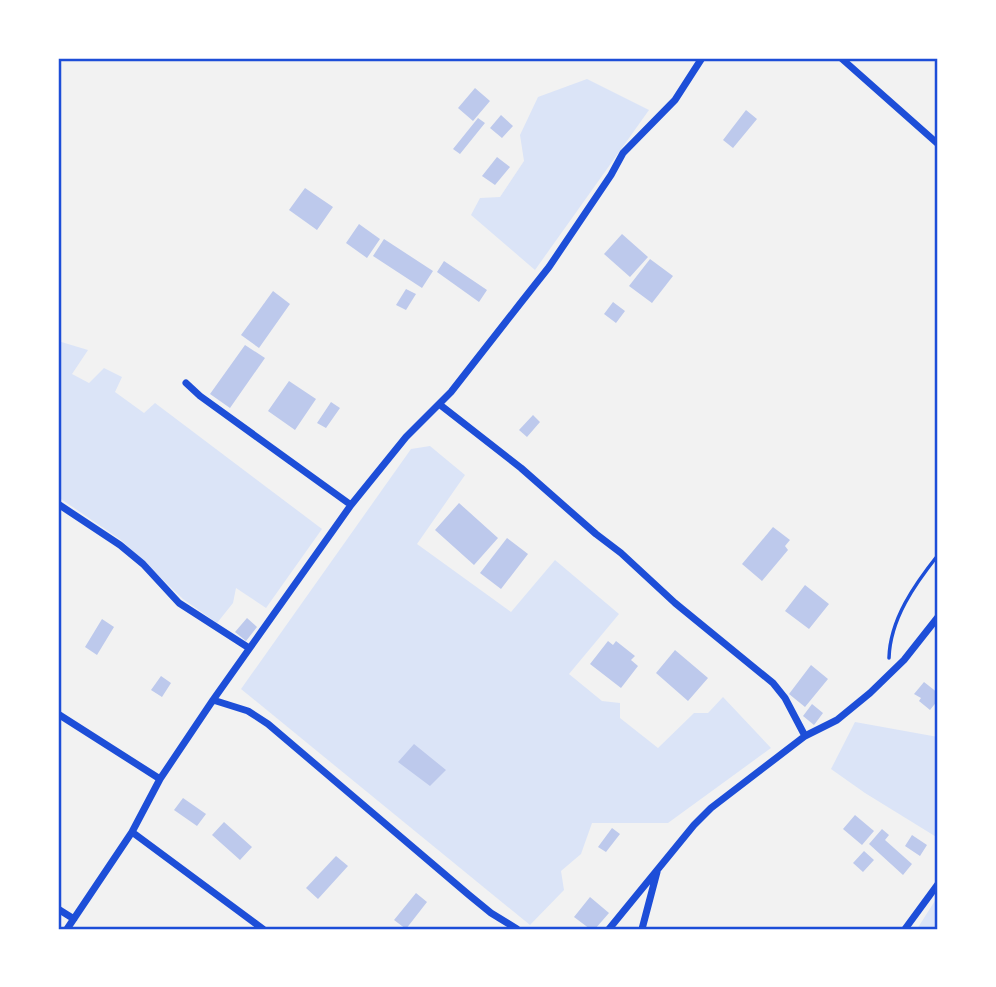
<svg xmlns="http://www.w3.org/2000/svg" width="996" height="987" font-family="Rubik,sans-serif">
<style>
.green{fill:#dbe4f7}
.building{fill:#bdc9ec}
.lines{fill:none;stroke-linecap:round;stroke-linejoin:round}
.path{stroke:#1d4ed8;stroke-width:3.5}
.minor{stroke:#1d4ed8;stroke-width:7}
.neatline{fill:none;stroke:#1d4ed8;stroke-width:2.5}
</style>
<rect width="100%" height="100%" fill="#f2f2f2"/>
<path class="green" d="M587,79l62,31 -114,160 -64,-55 9,-17 20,-1 24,-36 -4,-26 18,-38z
M58,341l30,9 -16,24 17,9 15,-15 18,9 -7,15 29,21 11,-10 167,126 -56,79 -30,-20 -3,15 -16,20 -34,-24 -62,-59 -63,-43z
M430,446l35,29 -48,69 94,68 44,-52 64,54 -50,60 33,27 18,2v15l38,30 36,-35h14l15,-16 48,51 -103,75h-76l-11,31 -20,17 3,19 -34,35 -289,-236 170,-240z
M855,722l83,15v101l-73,-45 -34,-24z
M938,896v33h-21z"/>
<path class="building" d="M475,88l15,13 -17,20 -15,-13z
M746,110l11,9 -24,29 -10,-8z
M501,115l12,11 -11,12 -12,-10z
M478,118l7,5 -25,31 -7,-5z
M497,157l13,10 -15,18 -13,-9z
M305,188l28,19 -16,23 -28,-20z
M359,224l21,15 -13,19 -21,-15z
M622,234l26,23 -18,20 -26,-23z
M384,239l49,32 -11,17 -49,-32z
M650,259l23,17 -21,27 -23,-17z
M444,261l43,29 -8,12 -42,-30z
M406,289l10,5 -10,16 -10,-5z
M273,291l17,13 -31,44 -18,-13z
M613,302l12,9 -9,12 -12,-9z
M245,345l20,13 -35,50 -20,-14z
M289,381l27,18 -21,31 -27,-19z
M331,402l9,6 -14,20 -9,-5z
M533,415l7,7 -13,15 -8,-7z
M459,503l39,35 -24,27 -39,-35z
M773,527l17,13 -5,6 3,4 -26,31 -20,-17z
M507,538l21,16 -27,35 -21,-16z
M805,585l24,19 -20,25 -24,-18z
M247,618l10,9 -11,14 -11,-9z
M102,619l12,8 -17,28 -12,-8z
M608,641l5,4 3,-4 19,15 -4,4 7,6 -17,22 -31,-24z
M675,650l33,28 -20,23 -32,-28z
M811,665l17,14 -23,28 -16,-13z
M161,676l10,7 -9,14 -11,-7z
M924,682l14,11v7l-8,10 -11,-9 2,-3 -7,-4z
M812,704l11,9 -9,12 -11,-9z
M414,744l32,26 -16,16 -32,-24z
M183,798l23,16 -9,12 -23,-16z
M855,815l19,16 -12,14 -19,-16z
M224,822l28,25 -12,13 -28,-25z
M612,828l8,6 -14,18 -8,-5z
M882,829l7,6 -4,5 27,24 -9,11 -34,-31z
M912,835l15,10 -7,11 -15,-10z
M864,851l10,9 -11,12 -10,-9z
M336,856l12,10 -30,33 -12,-11z
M416,893l11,9 -21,27 -12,-9z
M590,897l19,16 -14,16h-5l-16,-12z"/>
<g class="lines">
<path class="path" d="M889,658c1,-39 26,-74 49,-103"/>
<path class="minor" d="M841,58l97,86
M186,383l14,13 151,109
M439,404l82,64 75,66 25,19 54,50 98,80 12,15 20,38
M58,504l62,41 23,19 36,39 70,45
M213,700l35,11 20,13 201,171 22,18 26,16
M58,714l102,65
M132,832l131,97
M58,909l16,10
M67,929l65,-97 28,-53 53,-79 138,-195 55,-68 45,-45 68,-87 30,-38 62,-92 12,-22 52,-53 27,-42
M609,929l85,-104 17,-17 94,-72 32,-16 33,-27 34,-33 34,-43
M642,929l15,-57
M905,929l33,-45"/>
</g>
<rect width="996" height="987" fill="none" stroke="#ffffff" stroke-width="119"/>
<rect x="60" y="60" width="876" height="868" class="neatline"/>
</svg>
